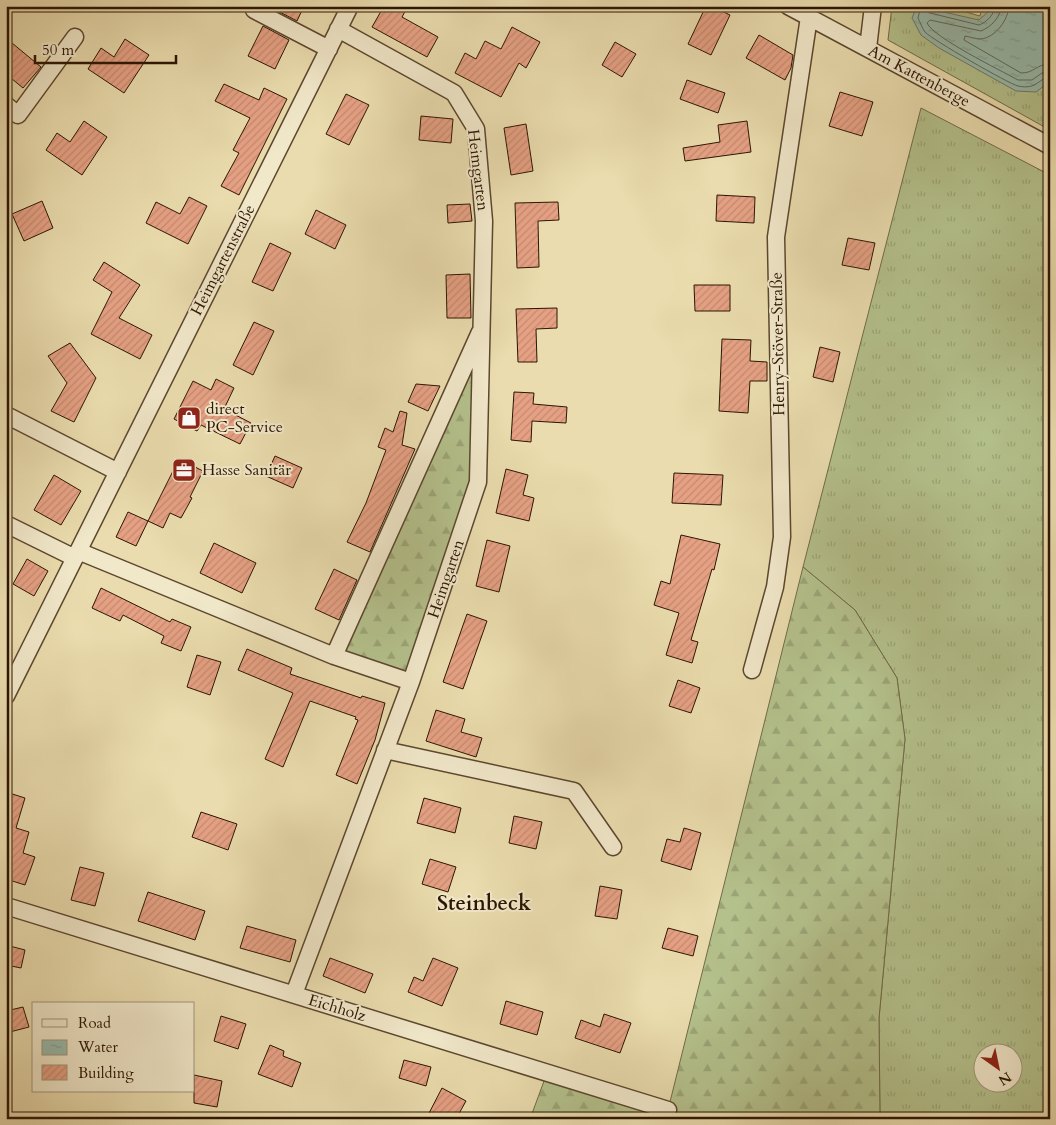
<svg xmlns="http://www.w3.org/2000/svg" width="1056" height="1125" font-family="Cardo,serif">
<style>
.grass{fill:url(#grass-tufts);stroke:#706b48;fill-rule:evenodd}
.forest{fill:url(#forest-firs);stroke:#706b48}
.water{fill:url(#water-ripples);stroke:#6d7969}
.lines{fill:none;stroke-linecap:round;stroke-linejoin:round}
.shore{stroke:#626858;stroke-width:1}
.building{fill:url(#building-hatch);stroke:#2c1503}
.minor-casing{stroke:#5c472e;stroke-width:19}
.minor{stroke:#f1e8ca;stroke-width:16}
.labels{text-anchor:middle;dominant-baseline:central;stroke-width:4;stroke-linejoin:round;paint-order:stroke}
.street-label{font-size:16px;fill:#2c1503;stroke:#f1e8ca}
.poi-label{font-size:16px;fill:#2c1503;stroke:#f1e8ca;text-anchor:start}
.district-label{font-size:21px;font-weight:bold;fill:#2c1503;stroke:#f1e8ca}
</style>
<defs>
<pattern id="grass-tufts" width="24" height="20" patternUnits="userSpaceOnUse" patternTransform="scale(1.25)"><rect width="24" height="20" fill="#b4c18c"/><path d="M3 7l-1-3M5 7V3M7 7l1-3M15 17l-1-3M17 17v-4M19 17l1-3" fill="none" stroke="#9ba577"/></pattern>
<pattern id="forest-firs" width="22" height="20" patternUnits="userSpaceOnUse" patternTransform="scale(1.25)"><rect width="22" height="20" fill="#b4c18c"/><path d="M5 1l3.5 6h-7zM16 11l3.5 6h-7z" fill="#9ba577"/></pattern>
<pattern id="water-ripples" width="26" height="14" patternUnits="userSpaceOnUse" patternTransform="scale(1.25)"><rect width="26" height="14" fill="#98bbad"/><path d="M2 4q2-2 4 0t4 0M15 11q2-2 4 0t4 0" fill="none" stroke="#83a093"/></pattern>
<pattern id="building-hatch" width="6" height="6" patternUnits="userSpaceOnUse" patternTransform="scale(1.25)"><rect width="6" height="6" fill="#e6a184"/><path d="M-1 1l2-2M0 6l6-6M5 7l2-2" fill="none" stroke="#c58a70"/></pattern>
</defs>
<rect width="100%" height="100%" fill="#eadcae"/>
<filter id="stains"><feTurbulence type="fractalNoise" baseFrequency=".004" numOctaves="4"/><feColorMatrix values="0 0 0 0 .2 0 0 0 0 .09 0 0 0 0 .02 0 0 0 .5 -.17"/></filter>
<radialGradient id="worn" r=".72"><stop offset=".6" stop-color="#630" stop-opacity="0"/><stop offset="1" stop-color="#630" stop-opacity=".3"/></radialGradient>
<path class="grass" d="M892,6h53l35,10 2,-10h68v124l-162,-90z
M921,108l129,67v944h-170l-1,-101 26,-279 -8,-61 -42,-68 -52,-43zM984,1052h30v30h-30z"/>
<path class="forest" d="M483,325l-5,157 -67,200 -77,-26z
M803,567l52,43 42,68 8,61 -26,279 1,101h-350l17,-46 121,37z"/>
<path class="water" d="M917,6l62,14 10,-9 2,-5h59l-1,76 -13,10 -20,-1 -77,-43 -18,-13 -9,-17z"/>
<g class="lines">
<path class="shore" d="M921,6l-3,12c2,4 4,10 7,14 6,7 84,52 93,54 19,4 19,-7 32,-9
M926,6l1,5 3,2 49,12c8,-3 15,-10 16,-19
M1001,6c0,11 -10,21 -20,25l-51,-11 -3,3c7,15 73,47 91,57h14l10,-7 8,-2
M1009,6c-1,14 -13,31 -28,33 -5,0 -11,-2 -16,-3l-1,4 57,33c14,0 15,-9 29,-9"/>
</g>
<path class="building" d="M272,6h32l-7,15 -25,-13z
M384,6h24l-6,11 36,20 -11,20 -55,-30z
M706,6h5l19,9 -19,40 -23,-11z
M263,26l26,14 -14,29 -27,-13z
M512,27l28,15 -14,26 -7,-5 -18,34 -46,-24 10,-20 11,6 9,-18 16,8z
M759,35l34,20 -2,13 -6,12 -39,-22z
M6,38l35,29 -18,21 -17,-14z
M125,39l24,16 -25,38 -36,-24 13,-21 13,9z
M615,42l21,12 -14,23 -20,-12z
M687,80l38,13 -7,20 -38,-14z
M224,84l35,16 5,-12 23,11 -48,96 -18,-9 18,-33 -6,-3 17,-32 -35,-17z
M840,92l33,10 -11,34 -33,-10z
M346,94l23,11 -20,40 -23,-11z
M421,116l32,3 -2,24 -32,-3z
M84,121l23,16 -25,38 -36,-25 11,-17 13,9z
M747,121l4,31 -66,9 -2,-13 37,-6 -2,-17z
M526,124l7,47 -22,4 -7,-47z
M717,195l38,2 -1,26 -38,-2z
M189,197l18,9 -19,38 -42,-21 10,-21 24,12z
M42,201l11,27 -29,13 -12,-27z
M558,202l1,18 -21,1 1,46 -22,1 -2,-65z
M470,204l2,17 -24,2 -1,-18z
M316,210l30,15 -11,24 -30,-15z
M848,238l27,5 -6,27 -27,-5z
M270,243l21,10 -18,38 -21,-9z
M104,262l36,23 -21,33 33,17 -12,24 -49,-25 21,-42 -19,-12z
M470,274l1,44h-24l-1,-43z
M694,285h36v26h-35z
M557,308v20l-21,1 1,33h-19l-2,-53z
M254,322l20,9 -21,44 -20,-10z
M722,339l29,1 -1,21 17,1v19h-17l-2,32 -29,-2z
M70,343l26,35 -22,44 -23,-11 16,-28 -19,-27z
M820,347l20,5 -7,30 -20,-5z
M216,379l18,9 -10,21 27,14 -11,21 -39,-19 -4,6 -23,-12 19,-38 18,9z
M416,384l24,2 -12,25 -20,-9z
M514,392l20,1 -1,11 34,3 -1,16 -34,-2 -1,21 -20,-2z
M400,411l7,2 -5,32 13,4 -45,103 -23,-10 19,-39 20,-53 -8,-3 7,-19 8,4z
M275,456l27,12 -9,20 -27,-12z
M179,459l24,12 -13,26 2,1 -11,20 -11,-5 -7,15 -15,-7z
M506,469l22,6 -5,20 11,3 -5,23 -33,-8z
M674,473l49,2 -2,30 -49,-2z
M54,475l27,16 -20,34 -27,-15z
M128,512l20,9 -12,25 -20,-9z
M681,535l39,9 -6,26 -2,-1 -21,71 7,2 -6,21 -26,-8 13,-42 -25,-8 7,-24 9,3z
M487,540l23,6 -11,46 -23,-6z
M214,543l42,20 -14,30 -42,-20z
M27,559l21,12 -14,25 -21,-12z
M334,569l23,11 -18,40 -24,-11z
M101,588l69,34 2,-3 19,8 -10,24 -20,-8 3,-7 -41,-21 -3,6 -28,-13z
M467,614l20,7 -24,68 -20,-7z
M247,649l45,19 -2,6 71,24 1,-2 23,7 -10,37 -18,44 -21,-9 22,-55 -3,-1 1,-2 -46,-16 -27,66 -18,-8 28,-66 -55,-23z
M197,655l24,7 -11,33 -23,-8z
M678,680l22,8 -9,25 -22,-7z
M436,710l29,9 -4,13 21,6 -6,19 -50,-16z
M6,792l19,6 -9,30 13,4 -6,21 12,4 -10,28 -19,-6z
M424,798l37,10 -6,25 -38,-10z
M201,812l36,12 -9,26 -36,-13z
M514,816l28,6 -6,27 -27,-6z
M684,828l17,5 -10,37 -30,-9 6,-22 13,3z
M430,859l26,8 -8,25 -26,-8z
M80,867l24,6 -9,33 -24,-6z
M600,886l22,4 -5,29 -22,-3z
M148,892l57,19 -10,29 -57,-19z
M247,926l49,14 -6,22 -50,-14z
M668,928l30,8 -5,20 -31,-8z
M6,945l19,5 -4,18 -15,-3z
M330,958l43,16 -8,19 -42,-17z
M433,958l25,10 -16,38 -34,-14 6,-15 9,4z
M506,1001l37,11 -6,23 -37,-11z
M23,1007l6,20 -23,6v-22z
M604,1014l27,9 -11,30 -45,-15 6,-18 19,7z
M221,1016l25,8 -8,25 -24,-8z
M270,1045l14,6 -1,5 18,7 -9,24 -34,-13z
M404,1060l27,7 -5,19 -27,-8z
M194,1075l28,6 -5,26 -23,-4z
M442,1088l24,13 -10,18h-30z"/>
<g class="lines">
<g class="minor-casing">
<path id="minor" d="M788,6l262,140
M254,10l75,39
M868,48l5,-42
M6,105l12,10 57,-78
M6,415l112,57
M6,524l69,34
M78,551l256,105 77,26
M334,656l146,-324
M752,670l23,-83 7,-50 -6,-300 33,-220
M6,696l344,-690
M385,750l189,41 39,56
M6,906l662,204
M294,994l117,-312 67,-200 6,-261 -8,-92 -22,-36 -116,-64"/>
</g>
<use href="#minor" class="minor"/>
</g>
<defs>
<g id="shop-square" transform="scale(1.25)"><rect x="-9" y="-9" width="18" height="18" rx="4" fill="#8f2418" stroke="#f1e8ca"/><path d="M-5-2.5h2.3a2.7 3.5 0 0 1 5.4 0H5L5.5 6h-11ZM-1.5-2.5h3a1.5 2.3 0 0 0-3 0Z" fill="#fff"/></g>
<g id="office-square" transform="scale(1.25)"><rect x="-9" y="-9" width="18" height="18" rx="4" fill="#8f2418" stroke="#f1e8ca"/><path d="M-6-3h4V-5.5h4V-3h4V5H-6ZM-1-4.5V-3h2v-1.5ZM-6 0V1H6V0Z" fill="#fff"/></g>
</defs>
<g fill-rule="evenodd">
<use href="#shop-square" x="189" y="418"/>
<use href="#office-square" x="184" y="470"/>
</g>
<g class="labels">
<g class="street-label">
<text transform="translate(919 76) rotate(28)">Am Kattenberge</text>
<text transform="translate(478 170) rotate(83)">Heimgarten</text>
<text transform="translate(223 260) rotate(-63)">Heimgartenstraße</text>
<text transform="translate(778 344) rotate(-91)">Henry-Stöver-Straße</text>
<text transform="translate(446 579) rotate(-71)">Heimgarten</text>
<text transform="translate(337 1008) rotate(17)">Eichholz</text>
</g>
<g class="poi-label">
<text x="206" y="409">direct<tspan x="206" dy="18">PC-Service</tspan></text>
<text x="202" y="470">Hasse Sanitär</text>
</g>
<g class="district-label">
<text x="484" y="903">Steinbeck</text>
</g>
</g>
<rect width="1056" height="1125" fill="none" stroke="#eadcae" stroke-width="25"/>
<rect x="8" y="8" width="1041" height="1110" fill="none" stroke="#2c1503" stroke-width="2.5"/>
<rect x="12" y="12" width="1031" height="1100" fill="none" stroke="#2c1503"/>
<rect x="32" y="1002" width="162" height="90" fill="#f1e8ca" stroke="#a2947a"/>
<rect x="42" y="1019" width="25" height="8" fill="#f1e8ca" stroke="#a2947a"/>
<text x="78" y="1028" font-size="15" fill="#2c1503">Road</text>
<rect x="42" y="1040" width="25" height="15" fill="url(#water-ripples)" stroke="#a2947a"/>
<text x="78" y="1052" font-size="15" fill="#2c1503">Water</text>
<rect x="42" y="1065" width="25" height="15" fill="url(#building-hatch)" stroke="#a2947a"/>
<text x="78" y="1078" font-size="15" fill="#2c1503">Building</text>
<g transform="translate(998 1068) rotate(147)"><circle r="24" fill="#f1e8ca" stroke="#a2947a"/>
<path d="M0-4L9 19L0 12L-9 19Z" fill="#8f2418"/>
<text y="-8" font-size="14" font-weight="bold" text-anchor="middle" fill="#2c1503">N</text>
</g>
<path d="M35 55v8h141v-8" fill="none" stroke="#2c1503" stroke-width="2.5"/>
<text x="42" y="55" font-size="15" fill="#2c1503" stroke="#f1e8ca" stroke-width="4" paint-order="stroke">50 m</text>
<rect width="100%" height="100%" filter="url(#stains)"/>
<rect width="100%" height="100%" fill="url(#worn)"/>
</svg>
